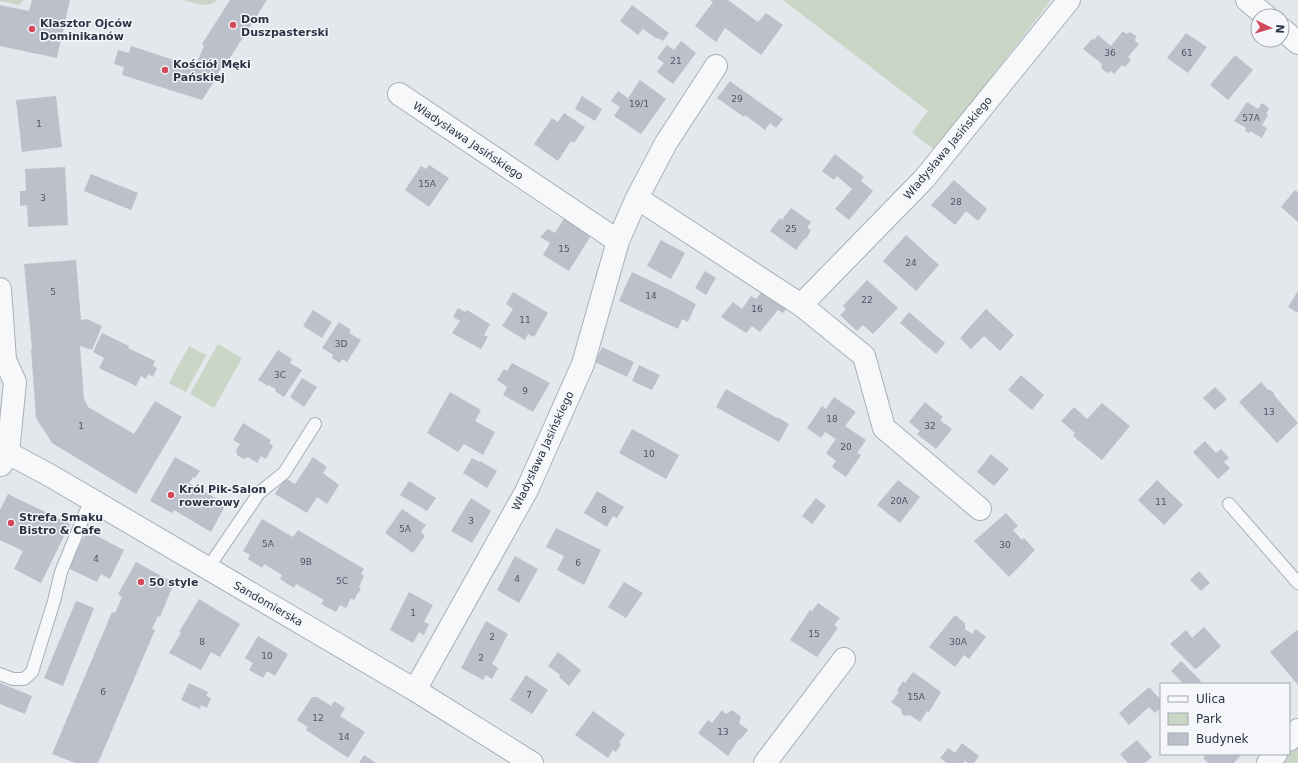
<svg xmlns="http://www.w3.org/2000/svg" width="1298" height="763" viewBox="0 0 1298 763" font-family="'DejaVu Sans',sans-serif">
<rect width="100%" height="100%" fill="#e4e7ec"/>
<path fill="#c9d6c5" d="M0,0H24L19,5L0,1Z
M187,0H217C210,9 196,3 185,1Z
M783,0H1051L935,150L912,133L928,111Z
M218,344L242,358L214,408L190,394Z
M189,346L206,355L186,392L169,383Z
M1298,742V763H1278L1286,754H1289V751Z"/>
<path fill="#bbc0ca" d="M32,0H70L57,58L0,46V5L29,11Z
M230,0H267L228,61L226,60L218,73L219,74L202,100L122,75L124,67L114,64L118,50L129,53L131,46L195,67L204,46L202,44Z
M710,0H728L758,22L766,13L783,25L761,55L725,28L716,42L695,26L713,2Z
M632,5L669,33L663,41L658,38L657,39L643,29L638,35L620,21Z
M1123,31L1126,34L1130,32L1136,36L1135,41L1139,44L1128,57L1131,60L1125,67L1122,65L1114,74L1111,71L1107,73L1101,68L1102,64L1083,49L1092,39L1094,40L1098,35L1111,46Z
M1186,33L1207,47L1188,73L1167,58Z
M681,41L696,53L673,84L657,72L664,63L657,58L667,45L674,50Z
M1235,55L1253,70L1228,100L1210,85Z
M640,80L666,99L641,134L614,116L620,107L611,101L618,91L628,98Z
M730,81L783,119L776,128L770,123L765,130L745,115L744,117L717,98Z
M56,96L62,147L22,152L16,100Z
M582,96L602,109L595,121L575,109Z
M1247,102L1258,109L1262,103L1269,108L1266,114L1268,115L1262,125L1267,128L1262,138L1250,131L1249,133L1245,131L1246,128L1234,121Z
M564,113L585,127L574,143L571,141L558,161L534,144L552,118L558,122Z
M835,154L864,177L861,181L873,191L849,220L835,209L852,189L837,176L834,180L822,171Z
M429,165L449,178L429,207L405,190L421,166L426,169Z
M65,167L68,225L28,227L27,205L20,206V191H26L25,169Z
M91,174L138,193L131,210L84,191Z
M954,180L987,209L978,221L966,211L955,225L931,205Z
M1295,190L1298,192V222L1281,207Z
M791,208L811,222L807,228L811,230L806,239L805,238L796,250L770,231L780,218L782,220Z
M565,217L592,234L569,271L543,255L550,243L540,237L548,229L555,233Z
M906,235L939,265L916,291L883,261Z
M661,240L685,253L671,279L647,266Z
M76,260L81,320L87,319L102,326L92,350L80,346L84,399L88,407L134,434L155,401L182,417L136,494L52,443L36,418L31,349H32L24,264Z
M705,271L716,278L706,295L695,288Z
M632,272L672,291L696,304L688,322L682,319L678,329L619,301Z
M867,280L898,308L873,334L863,325L857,331L840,315L846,309L843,306Z
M768,284L791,303L783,313L778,310L760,332L752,326L746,333L721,317L733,302L742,309L751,296L756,299Z
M1298,291V313L1288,307Z
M513,292L548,313L534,337L528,334L525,340L502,326L513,309L506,304Z
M458,308L465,312L467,310L490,324L484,335L488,337L481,349L452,333L460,321L453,317Z
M986,309L1014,335L1000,351L984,336L971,349L960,338Z
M313,310L332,322L322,338L303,326Z
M909,312L945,343L936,354L900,323Z
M339,322L351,330L349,333L361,340L347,362L342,359L340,363L332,358L333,355L322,348Z
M102,333L129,346L128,348L155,361L153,366L157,368L153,377L148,374L146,379L141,376L136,386L99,368L104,358L93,352Z
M602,347L634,362L627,377L595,362Z
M278,350L292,359L290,363L302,370L284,397L275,391L276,389L268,385V386L258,380Z
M512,363L550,383L533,412L503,395L507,387L497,380L504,369L507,371Z
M639,365L660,375L652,390L632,381Z
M1021,375L1044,395L1032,410L1008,390Z
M302,378L317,387L304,407L290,397Z
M1261,382L1268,390H1270L1274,393V395L1298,423L1277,443L1239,402Z
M1215,387L1227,399L1215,410L1203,398Z
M726,389L777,418V417L789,424L779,442L716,407Z
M450,392L481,410L475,421L495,432L483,455L464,444L458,452L427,433Z
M834,397L856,412L845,426L866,440L857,453L861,455L846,477L832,467L836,461L826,453L836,439L825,432L821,438L807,428L822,406L826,409Z
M925,402L943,417L940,420L952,429L936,449L917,434L920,431L909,422Z
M1102,403L1130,426L1102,460L1073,436L1075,433L1061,421L1074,407L1087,419Z
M243,423L271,440L269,443L273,446L266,459L261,456L257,463L248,457L243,459L237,455L236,450L240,444L233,440Z
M632,429L679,455L666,479L619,453Z
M1205,441L1216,453L1221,449L1229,458L1224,462L1230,468L1218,479L1193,452Z
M991,454L1009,469L994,486L977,472Z
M175,457L200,471L195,478L193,477L189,483L226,504L211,532L174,510L172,513L150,501Z
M313,457L327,467L323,473L339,485L327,504L317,497L307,513L275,494L285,478L295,484Z
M472,458L479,462L480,461L497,471L487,488L463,473Z
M898,480L920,497L900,523L877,505Z
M1157,480L1183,505L1164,525L1138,500Z
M409,481L436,498L427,511L400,495Z
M597,491L624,507L617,518L613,516L607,527L584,513Z
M8,494L70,524L41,583L14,569L23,551L0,540V510Z
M471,498L491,511L472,543L451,531Z
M816,498L826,506L812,524L802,516Z
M402,509L426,525L421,532L425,536L413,553L385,533Z
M1006,513L1018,526L1013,530L1022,540L1024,538L1035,550L1009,577L974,541Z
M262,519L293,537L298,530L364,569L361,574L364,576L359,587L361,588L354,600L351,598L346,608L340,605L336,612L321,604L324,600L296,584L294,588L280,579L282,575L264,564L262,568L248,559L250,555L243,551Z
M556,528L601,550L584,585L557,570L564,556L546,547Z
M87,531L124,550L110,579L101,574L97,582L68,568Z
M515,556L538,569L519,603L497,590Z
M136,562L174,583L160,617L158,616L152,629L155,630L98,763H75L52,754L112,612L115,613L122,597L118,594Z
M1199,571L1210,583L1201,591L1190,580Z
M624,582L643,593L626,618L608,607Z
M409,592L433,605L424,622L429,624L424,635L419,632L413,643L390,630Z
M199,599L240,624L220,657L211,652L201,670L169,653L181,633L179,632Z
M76,601L94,608L63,686L44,678Z
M818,603L840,618L834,625L838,628L817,657L790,640L810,610L812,611Z
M955,615L965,623V629L972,634L976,629L986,637L969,659L964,655L955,667L929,647Z
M486,621L508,634L492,664L498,668L492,679L486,675L483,680L461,668Z
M1204,627L1221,646L1203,663L1196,669L1194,668L1170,644L1186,630L1192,638Z
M1297,630L1298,631V685L1270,652Z
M258,636L288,654L275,676L267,671L263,678L249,670L253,663L245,658Z
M558,652L581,670L569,686L559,677L560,675L548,666Z
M1181,661L1201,681L1198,684H1184L1171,671Z
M913,672L941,692L929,712L927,711L920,722L910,715L905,716L902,714L901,709L891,702L899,692L897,690L903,681L905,683Z
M526,675L548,690L532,714L510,700Z
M0,683L32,696L25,714L0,704Z
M189,683L208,692L206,696L211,698L207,708L201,705L200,709L181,700Z
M1149,687L1161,700V708L1155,713L1149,707L1129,725L1119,713Z
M312,697H317L331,706L334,701L345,708L340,716L365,732L348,758L306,730L308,727L297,720Z
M722,710L726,714L732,710L741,717L739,723L748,730L740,740L739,739L728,756L698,733L708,720L712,723Z
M593,711L625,734L619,742L621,744L616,752L613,750L608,758L575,735Z
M1137,740L1152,757L1145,763H1128L1120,754Z
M962,743L979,756L974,763H968L965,761L963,763H947L940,758L948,748L955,753Z
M1207,754H1242L1234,763H1208L1203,758Z
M364,755L376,763H359Z"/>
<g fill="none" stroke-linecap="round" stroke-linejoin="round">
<defs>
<path id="lane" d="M1229,504L1298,583
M208,568L259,493L284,473L315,424
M0,674L13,679H24L32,672L54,601L61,572L91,499"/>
<path id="street" d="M1247,0L1266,16
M1282,29L1298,43
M399,94L618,241
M637,198L801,305L864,356L884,428L980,509
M0,289L5,360L15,382L8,453L1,465
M801,305L924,179L1069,0
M0,451L8,453L51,476L415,690L532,763
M415,690L527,490L583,364L618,241L637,198L666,143L716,66
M1289,740L1298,730
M765,763L844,659
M1268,763L1276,754"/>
</defs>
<use href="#lane" stroke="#a9aeb7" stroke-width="14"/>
<use href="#street" stroke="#a9aeb7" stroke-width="24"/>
<use href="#lane" stroke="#f7f8fa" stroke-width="12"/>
<use href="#street" stroke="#f7f8fa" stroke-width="22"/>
</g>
<g fill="#d1495b" stroke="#f4f6f9" stroke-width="1.5">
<circle cx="233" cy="25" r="4"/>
<circle cx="32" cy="29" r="4"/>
<circle cx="165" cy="70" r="4"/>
<circle cx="171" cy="495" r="4"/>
<circle cx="11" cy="523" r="4"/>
<circle cx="141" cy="582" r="4"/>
</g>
<g text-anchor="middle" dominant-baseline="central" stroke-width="3" stroke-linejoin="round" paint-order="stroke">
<g font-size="9" fill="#4f5766">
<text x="1110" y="53">36</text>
<text x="1187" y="53">61</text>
<text x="676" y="61">21</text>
<text x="737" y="99">29</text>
<text x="639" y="104">19/1</text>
<text x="1251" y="118">57A</text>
<text x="39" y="124">1</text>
<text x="427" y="184">15A</text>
<text x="43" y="198">3</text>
<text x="956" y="202">28</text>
<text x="791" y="229">25</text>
<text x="564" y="249">15</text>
<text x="911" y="263">24</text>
<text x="53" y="292">5</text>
<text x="651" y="296">14</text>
<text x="867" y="300">22</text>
<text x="757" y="309">16</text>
<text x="525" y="320">11</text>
<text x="341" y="344">3D</text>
<text x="280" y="375">3C</text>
<text x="525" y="391">9</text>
<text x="1269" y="412">13</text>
<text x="832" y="419">18</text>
<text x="81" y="426">1</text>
<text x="930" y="426">32</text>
<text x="846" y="447">20</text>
<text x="649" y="454">10</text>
<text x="899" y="501">20A</text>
<text x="1161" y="502">11</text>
<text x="604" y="510">8</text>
<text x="471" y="521">3</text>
<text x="405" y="529">5A</text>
<text x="268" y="544">5A</text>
<text x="1005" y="545">30</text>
<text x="96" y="559">4</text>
<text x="306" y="562">9B</text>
<text x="578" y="563">6</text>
<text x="517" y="579">4</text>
<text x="342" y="581">5C</text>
<text x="413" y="613">1</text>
<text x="814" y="634">15</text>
<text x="492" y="637">2</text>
<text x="202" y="642">8</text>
<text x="958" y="642">30A</text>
<text x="267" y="656">10</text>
<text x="481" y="658">2</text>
<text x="103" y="692">6</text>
<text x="529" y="695">7</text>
<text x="916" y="697">15A</text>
<text x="318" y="718">12</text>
<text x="723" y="732">13</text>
<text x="344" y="737">14</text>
</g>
<g font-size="11" font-weight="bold" fill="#2b3445" stroke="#f4f6f9" text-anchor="start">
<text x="241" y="19">Dom<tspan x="241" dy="13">Duszpasterski</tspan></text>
<text x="40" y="23">Klasztor Ojców<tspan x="40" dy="13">Dominikanów</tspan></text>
<text x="173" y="64">Kościół Męki<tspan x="173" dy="13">Pańskiej</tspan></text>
<text x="179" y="489">Król Pik-Salon<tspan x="179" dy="13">rowerowy</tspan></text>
<text x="19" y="517">Strefa Smaku<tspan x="19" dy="13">Bistro &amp; Cafe</tspan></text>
<text x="149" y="582">50 style</text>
</g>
<g font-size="11" fill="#2b3445" stroke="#f4f6f9">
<text transform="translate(468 141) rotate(34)">Władysława Jasińskiego</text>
<text transform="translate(948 148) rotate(-50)">Władysława Jasińskiego</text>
<text transform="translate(543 451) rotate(-65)">Władysława Jasińskiego</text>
<text transform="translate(268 604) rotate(30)">Sandomierska</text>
</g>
</g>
<rect x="1160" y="683" width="130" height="72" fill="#f4f6f9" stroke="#a4a8b1"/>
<rect x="1168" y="696" width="20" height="6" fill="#f7f8fa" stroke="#a4a8b1"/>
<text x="1196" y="703" font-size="12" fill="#2b3445">Ulica</text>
<rect x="1168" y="713" width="20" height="12" fill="#c9d6c5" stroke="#a4a8b1"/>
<text x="1196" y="723" font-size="12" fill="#2b3445">Park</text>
<rect x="1168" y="733" width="20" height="12" fill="#bbc0ca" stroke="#a4a8b1"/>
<text x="1196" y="743" font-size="12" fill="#2b3445">Budynek</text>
<g transform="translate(1270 28) rotate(95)"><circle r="19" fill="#f4f6f9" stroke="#a4a8b1"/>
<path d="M0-3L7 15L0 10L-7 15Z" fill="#d1495b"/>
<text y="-6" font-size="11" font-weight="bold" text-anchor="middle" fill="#2b3445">N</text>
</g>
</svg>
